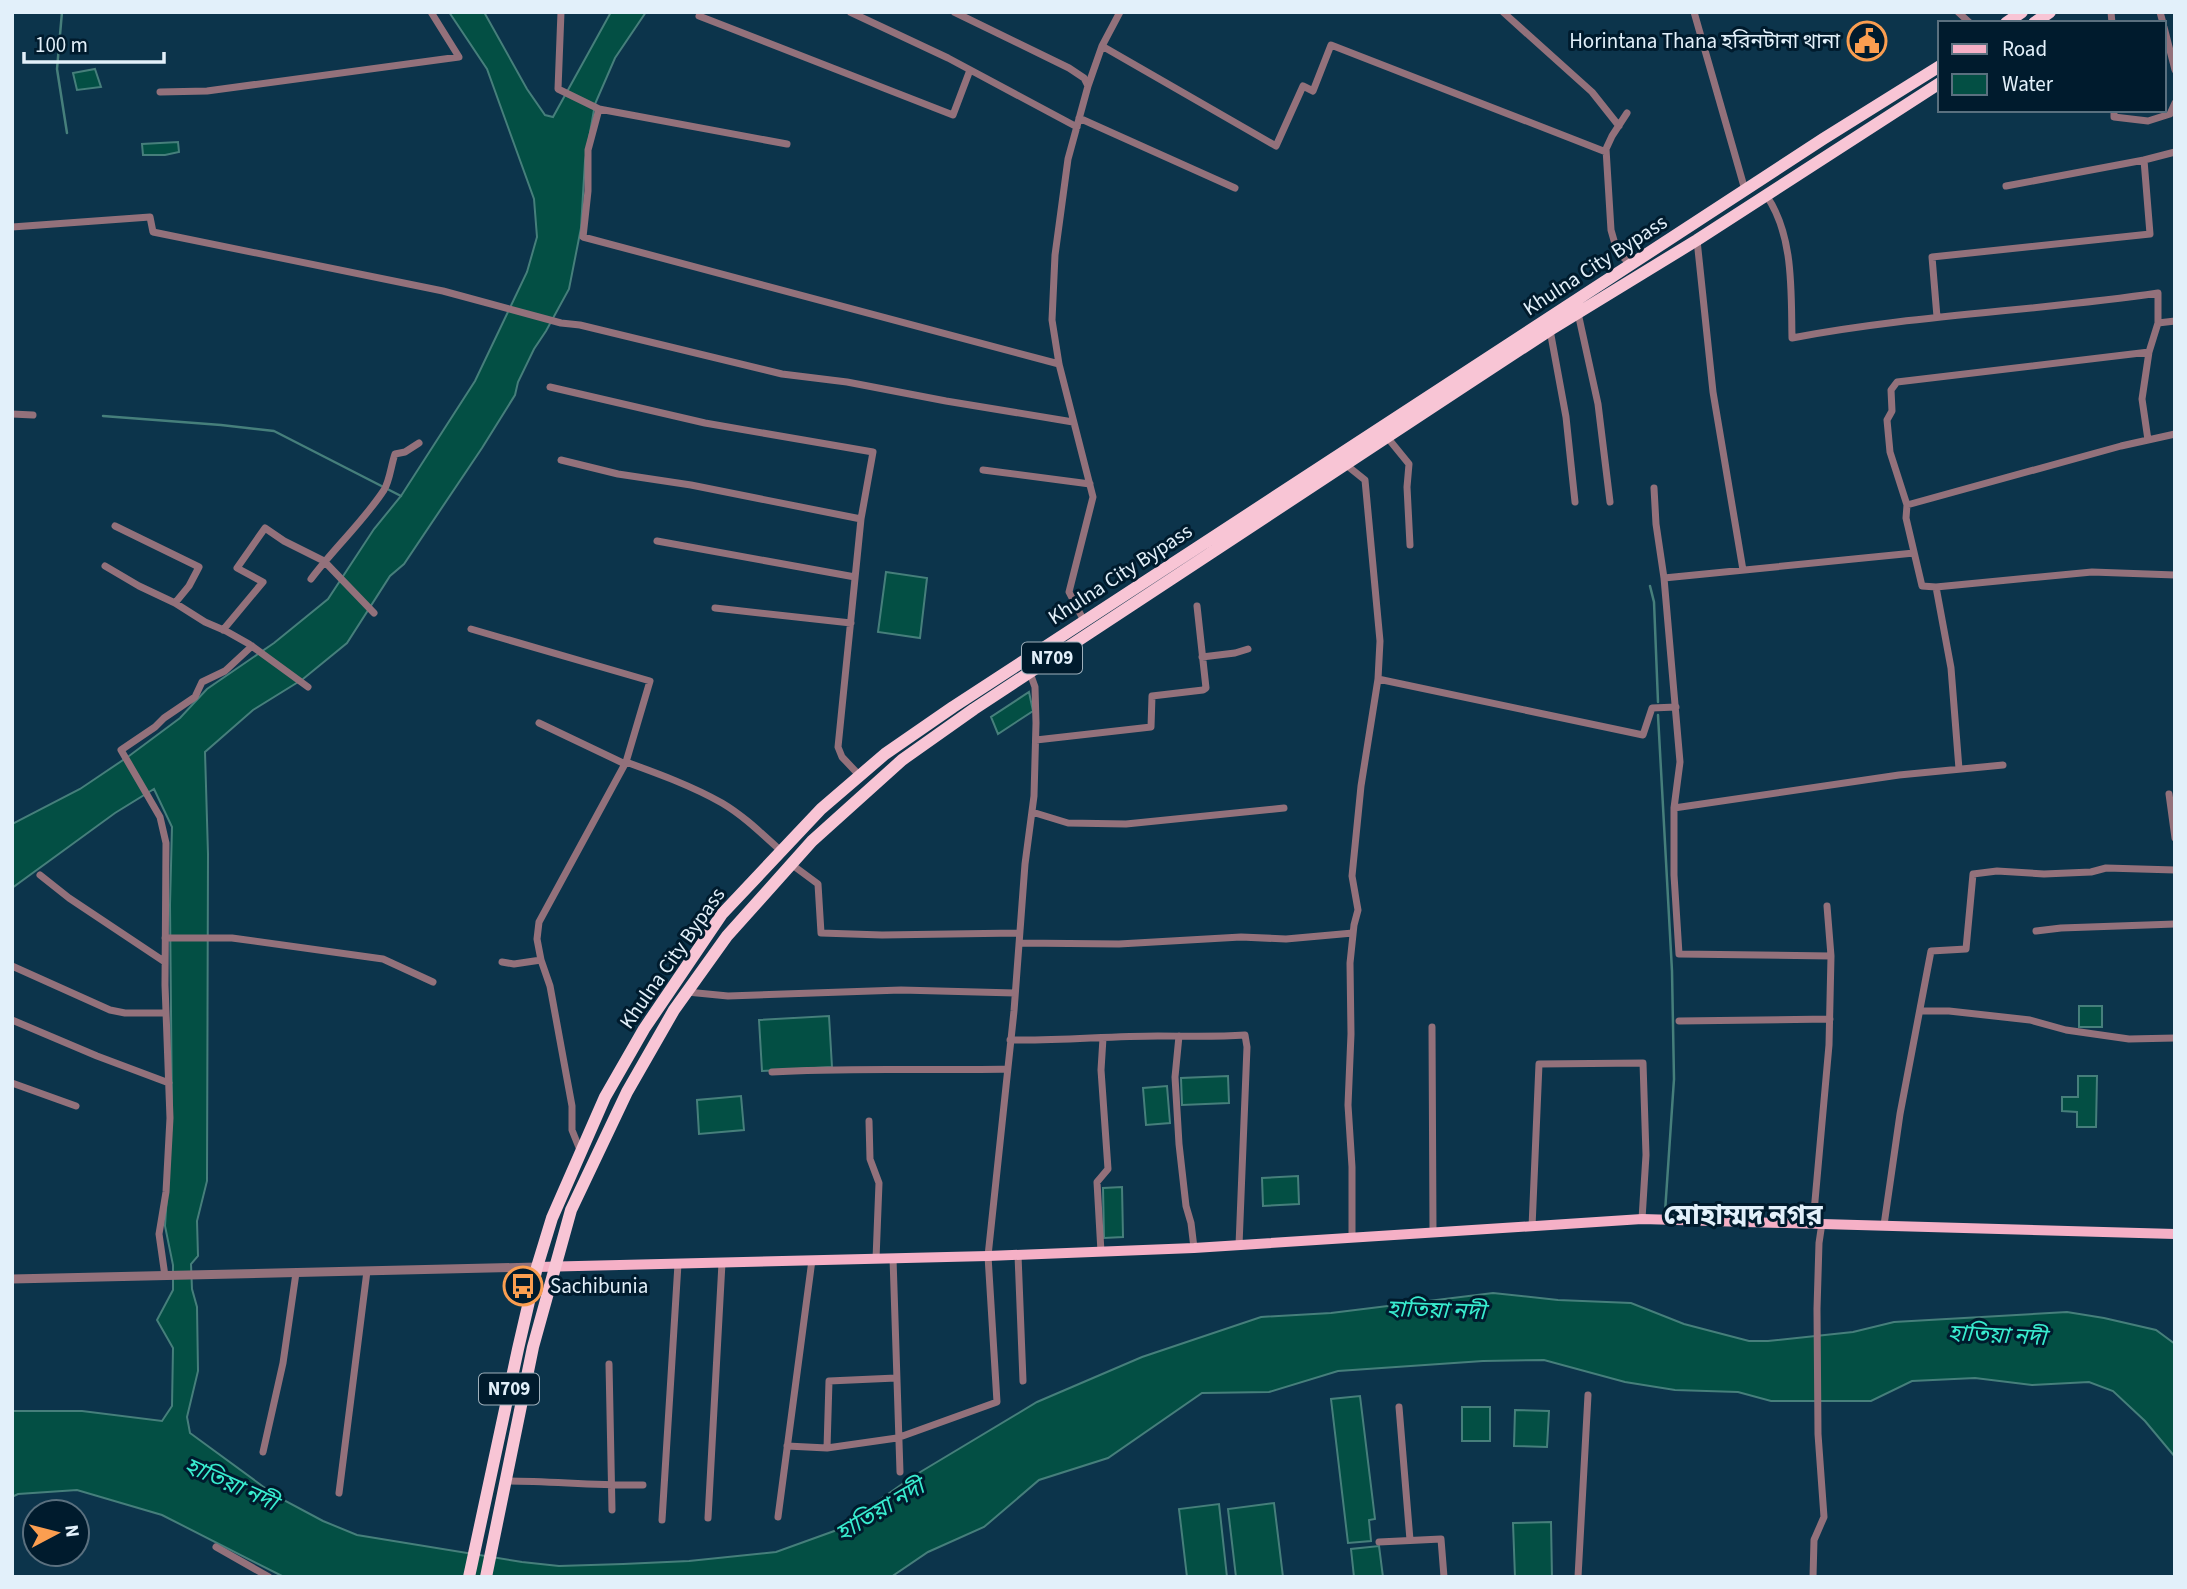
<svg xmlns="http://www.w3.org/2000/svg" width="2187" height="1589" viewBox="0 0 2187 1589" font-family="'Source Sans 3','Noto Sans Bengali',sans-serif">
<rect width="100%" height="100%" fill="#0c344b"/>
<path fill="#034f44" stroke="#467f7b" stroke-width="2" d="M449,12H484L527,89L545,115L553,117L611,12H646L615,58L595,104L585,161L581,228L569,289L546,331L534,349L518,382L515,395L482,448L404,564L390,576L347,643L303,679L253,710L205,752L208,854L207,1181L197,1221L198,1256L191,1264L192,1289L197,1307L198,1371L187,1417L190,1433L276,1496L323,1521L357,1535L522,1562L559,1566L623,1564L689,1561L776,1552L837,1530L912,1477L1037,1402L1142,1357L1261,1317L1331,1313L1493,1293L1558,1300L1631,1303L1684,1324L1749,1341H1768L1853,1332L1894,1322L2067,1312L2104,1318L2156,1330L2175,1344V1457L2145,1421L2113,1391L2089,1382L2032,1385L1975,1378L1912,1381L1871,1401H1771L1738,1392L1675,1390L1625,1382L1544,1360L1483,1361L1338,1371L1269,1392L1202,1393L1108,1458L1039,1480L984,1527L928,1552L891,1577H284L162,1515L77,1490L18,1494L12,1497V1411H82L162,1421L172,1406L173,1348L157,1320L173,1290V1265L165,1226L172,1117L170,905L172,827L154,789L115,813L12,888V824L80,789L129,756L180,718L207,689L274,643L328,599L374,529L401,496L475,381L527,272L537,237L534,199L487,69Z
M95,69L101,87L77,90L73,73Z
M178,142L179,152L165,155H143L142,144Z
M886,572L927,578L920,638L878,632Z
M1029,692L1033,711L998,734L991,717Z
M2079,1006H2102V1027H2079Z
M829,1016L832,1067L762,1071L759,1020Z
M1228,1076L1229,1103L1182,1105L1181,1078Z
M2078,1076H2097L2096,1127H2077V1112L2062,1111V1097H2078Z
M1167,1086L1170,1123L1146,1125L1143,1088Z
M741,1096L744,1130L699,1134L697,1100Z
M1298,1176L1299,1204L1263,1206L1262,1178Z
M1122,1187L1123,1237L1104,1238L1103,1188Z
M1360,1396L1375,1519L1369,1520L1371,1541L1348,1543L1331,1399Z
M1462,1407H1490V1441H1462Z
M1515,1410L1549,1411L1547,1447L1514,1446Z
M1274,1503L1283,1577H1236L1228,1509Z
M1219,1504L1227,1577H1187L1179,1509Z
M1551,1522L1552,1577H1515L1513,1523Z
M1379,1546L1383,1577H1354L1351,1549Z"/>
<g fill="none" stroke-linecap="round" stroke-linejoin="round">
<path stroke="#467f7b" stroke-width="2.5" d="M62,12L57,69L67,133
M103,416L221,425L274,431L401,496
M1650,586L1654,602L1658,702
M1658,715L1672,971L1674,1079L1665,1212"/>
<path stroke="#93717b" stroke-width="7" d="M561,12L558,89L599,109L787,144
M850,12L948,58L1077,127
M954,12L1069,68L1084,78L1088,86L1068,159L1055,255L1052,320L1059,364L1093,497L1069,592L1084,621
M1503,12L1592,92L1619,126
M1694,12L1745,190
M1958,12L1970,23
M2111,12L2112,23
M2160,12L2163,23
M699,16L953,115L970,70
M2164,27L2175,70
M1102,46L1120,12
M1088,86L1102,46L1276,146L1303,86L1313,91L1331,45L1606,152
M160,92L207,91L459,57L431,12
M599,109L588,150V191L583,237L1059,364
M2114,110V117L2148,121L2170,114L2175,103
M1627,113L1612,136L1606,149L1611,230L1617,251L1631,265
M1079,118L1235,188
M2006,186L2144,160
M1766,195C1794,235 1791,291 1792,338C1913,315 2036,311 2158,293V323
M12,227L150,217L153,232L443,291L561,323L580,325L782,374L847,382L946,401L1073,422
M1697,240L1713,392L1743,570
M1578,313L1598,404L1610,502
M1937,317L1932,257L2150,234L2144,160L2175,152
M1550,330L1566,417L1575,502
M550,387L705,423L873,452L861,519
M12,414L33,415
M1387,437L1409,464L1407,487L1410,545
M2148,440L2142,399L2149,352L2158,323L2175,321
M561,460L618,474L691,485L861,519L838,747L842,757L860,776
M1345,464L1365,480L1380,641L1378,679L1643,735L1652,708L1676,707
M983,470L1090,484
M1654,488L1656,524L1664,578L1680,762L1674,808V875L1679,954L1831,956L1827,906
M1907,505L2121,446L2175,434
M115,526L199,567L189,586L175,603
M657,541L855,577
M105,566L139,586L175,603L205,622L226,631L249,644L308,687
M1664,578L1914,553
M311,579C334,548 363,522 384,490C390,480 391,465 395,454L405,452L419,443
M1936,587L2092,572L2175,575
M715,608L851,623
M471,629L650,681L626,762C659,774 692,786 722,803C744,816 762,834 781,851
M223,630L263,582L237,568L265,528L284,541L324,561L374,613
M1202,657L1235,653L1248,649
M539,723L625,764
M1036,740L1151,727L1152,696L1203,690L1206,688L1197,606
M1959,769L1951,668L1936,587L1922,586L1906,518L1907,505L1890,452L1887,420L1892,411L1891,390L1897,382L2149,352
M2169,794L2175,838
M1674,808L1899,775L2003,765
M1032,812L1068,823L1126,824L1284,808
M791,864L818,884L821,933L882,935L1019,933
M40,875L69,898L165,962
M2036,931L2061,928L2175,924
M165,938H232L383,959L433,982
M1019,943L1119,944L1241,937L1286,939L1353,933
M502,962L514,964L541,960
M12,966L110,1010L125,1013H166
M687,992L728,996L901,990L1015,993
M1920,1011H1949L2030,1020L2066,1030L2129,1039L2175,1038
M12,1020L97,1056L169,1083
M1679,1021L1830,1019
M1432,1027L1433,1232
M1179,1036L1175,1077L1179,1144L1186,1206L1191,1223L1194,1248
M1010,1040C1060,1041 1108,1036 1158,1036C1187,1036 1216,1037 1245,1035L1247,1047L1239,1245
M772,1072C850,1067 928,1071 1007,1069
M12,1083L76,1106
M869,1121L870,1159L879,1183L876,1259
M580,1150L572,1130V1106L550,986L541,960L537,939L539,922L626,762
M1813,1223L1829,1045L1831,956
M1884,1225L1900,1114L1931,951L1966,949L1973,874L1997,871L2044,874L2091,872L2106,868L2175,870
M1532,1227L1539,1064L1643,1063L1646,1155L1642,1219
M1352,1236V1167L1348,1105L1351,1034L1350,963L1354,925L1358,910L1352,876L1361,786L1378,679
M1101,1252L1097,1182L1108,1169L1101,1070L1103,1038
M1018,1255L1023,1381
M893,1258L900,1472
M165,1276L159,1234L166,1192L170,1118L165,985L166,843L160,817L121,750L155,727L164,718L195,697L202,682L225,671L252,646
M609,1364L612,1510
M1399,1407L1410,1540
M787,1446L827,1448L897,1438L997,1402L988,1256L1014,1011L1025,864L1034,796L1036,723L1035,687L1030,673
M827,1448L829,1381L896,1378
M263,1452L283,1363L296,1273
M505,1481C551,1481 597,1486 643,1485
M339,1493L367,1271
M778,1517L812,1260
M708,1518L722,1263
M662,1520L678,1264
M1379,1542L1441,1539L1444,1577
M216,1547L269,1577
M1578,1577L1588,1395
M1813,1577L1814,1540L1824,1517L1818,1434L1817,1309L1819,1243L1822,1223"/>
<path stroke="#93717b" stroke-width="9" d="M12,1279L537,1267"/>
<path stroke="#f5b0c6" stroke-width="10" d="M537,1267L988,1256L1194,1248L1642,1219L2175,1234"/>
<path stroke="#f8c5d5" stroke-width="12" d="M2006,23L2022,12
M2034,23L2050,12
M469,1577L518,1349L537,1267L552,1218L605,1097L644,1029L722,914L821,809L885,754L953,707L1823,139L1940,66
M486,1577L533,1347L571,1210L627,1092L674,1010L727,936L812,841L902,760L974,709L1469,383L1550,330L1697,240L1940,83"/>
</g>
<defs>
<symbol id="civic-ring" viewBox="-11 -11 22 22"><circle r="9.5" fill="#001b2d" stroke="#fb9e50" stroke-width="1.5"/><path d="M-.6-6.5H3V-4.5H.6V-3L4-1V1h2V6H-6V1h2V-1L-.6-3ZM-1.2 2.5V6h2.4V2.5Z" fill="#fb9e50"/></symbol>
<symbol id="bus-ring" viewBox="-11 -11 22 22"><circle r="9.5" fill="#001b2d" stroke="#fb9e50" stroke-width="1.5"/><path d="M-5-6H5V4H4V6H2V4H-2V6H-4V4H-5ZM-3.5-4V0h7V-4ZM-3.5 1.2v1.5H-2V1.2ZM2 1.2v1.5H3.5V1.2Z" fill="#fb9e50"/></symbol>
</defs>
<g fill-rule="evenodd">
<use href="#civic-ring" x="1845" y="19" width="44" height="44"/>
<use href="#bus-ring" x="501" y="1264" width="44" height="44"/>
</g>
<g text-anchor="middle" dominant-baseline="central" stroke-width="6" stroke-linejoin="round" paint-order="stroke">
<g fill="#001b2d" stroke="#9eb0bc" stroke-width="2">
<rect x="1022" y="642.5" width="60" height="31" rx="5"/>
<rect x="479" y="1373.5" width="60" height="31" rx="5"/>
</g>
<g font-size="19" font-weight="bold" fill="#e2f0fa">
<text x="1052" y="658">N709</text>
<text x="509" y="1389">N709</text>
</g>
<g font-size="21" fill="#e2f0fa" stroke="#001b2d" text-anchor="end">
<text x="1840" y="41">Horintana Thana হরিনটানা থানা</text>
<text x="550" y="1286" text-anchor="start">Sachibunia</text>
</g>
<g font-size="21" fill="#e2f0fa" stroke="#001b2d">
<text transform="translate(1595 265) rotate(-33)">Khulna City Bypass</text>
<text transform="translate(1120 574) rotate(-33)">Khulna City Bypass</text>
<text transform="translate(672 958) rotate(-55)">Khulna City Bypass</text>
</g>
<g font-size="23" font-style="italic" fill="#38eccf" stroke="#001b2d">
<text transform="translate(1436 1310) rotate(2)">হাতিয়া নদী</text>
<text transform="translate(1997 1335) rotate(3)">হাতিয়া নদী</text>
<text transform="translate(231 1484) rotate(24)">হাতিয়া নদী</text>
<text transform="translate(880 1510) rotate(-31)">হাতিয়া নদী</text>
</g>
<g font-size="28" font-weight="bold" fill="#e2f0fa" stroke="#001b2d">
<text x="1743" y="1215">মোহাম্মদ নগর</text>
</g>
</g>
<rect width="2187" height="1589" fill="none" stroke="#e2f0fa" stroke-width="28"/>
<rect x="1938" y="21" width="228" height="91" fill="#001b2d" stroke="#5a707f" stroke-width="2"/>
<rect x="1952" y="44" width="35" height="10" fill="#f5b0c6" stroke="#5a707f" stroke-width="2"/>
<text x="2002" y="56" font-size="21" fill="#e2f0fa">Road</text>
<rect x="1952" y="74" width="35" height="21" fill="#034f44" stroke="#5a707f" stroke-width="2"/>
<text x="2002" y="91" font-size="21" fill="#e2f0fa">Water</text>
<g transform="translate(56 1533) rotate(83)"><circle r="33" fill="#001b2d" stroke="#5a707f" stroke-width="2"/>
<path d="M0-5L12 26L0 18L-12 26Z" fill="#fb9e50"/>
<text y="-10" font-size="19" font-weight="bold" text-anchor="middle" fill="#e2f0fa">N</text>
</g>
<path d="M24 52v10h140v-10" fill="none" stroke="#e2f0fa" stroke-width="3.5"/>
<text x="35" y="52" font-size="21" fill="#e2f0fa" stroke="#001b2d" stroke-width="5" paint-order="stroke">100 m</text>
</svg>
